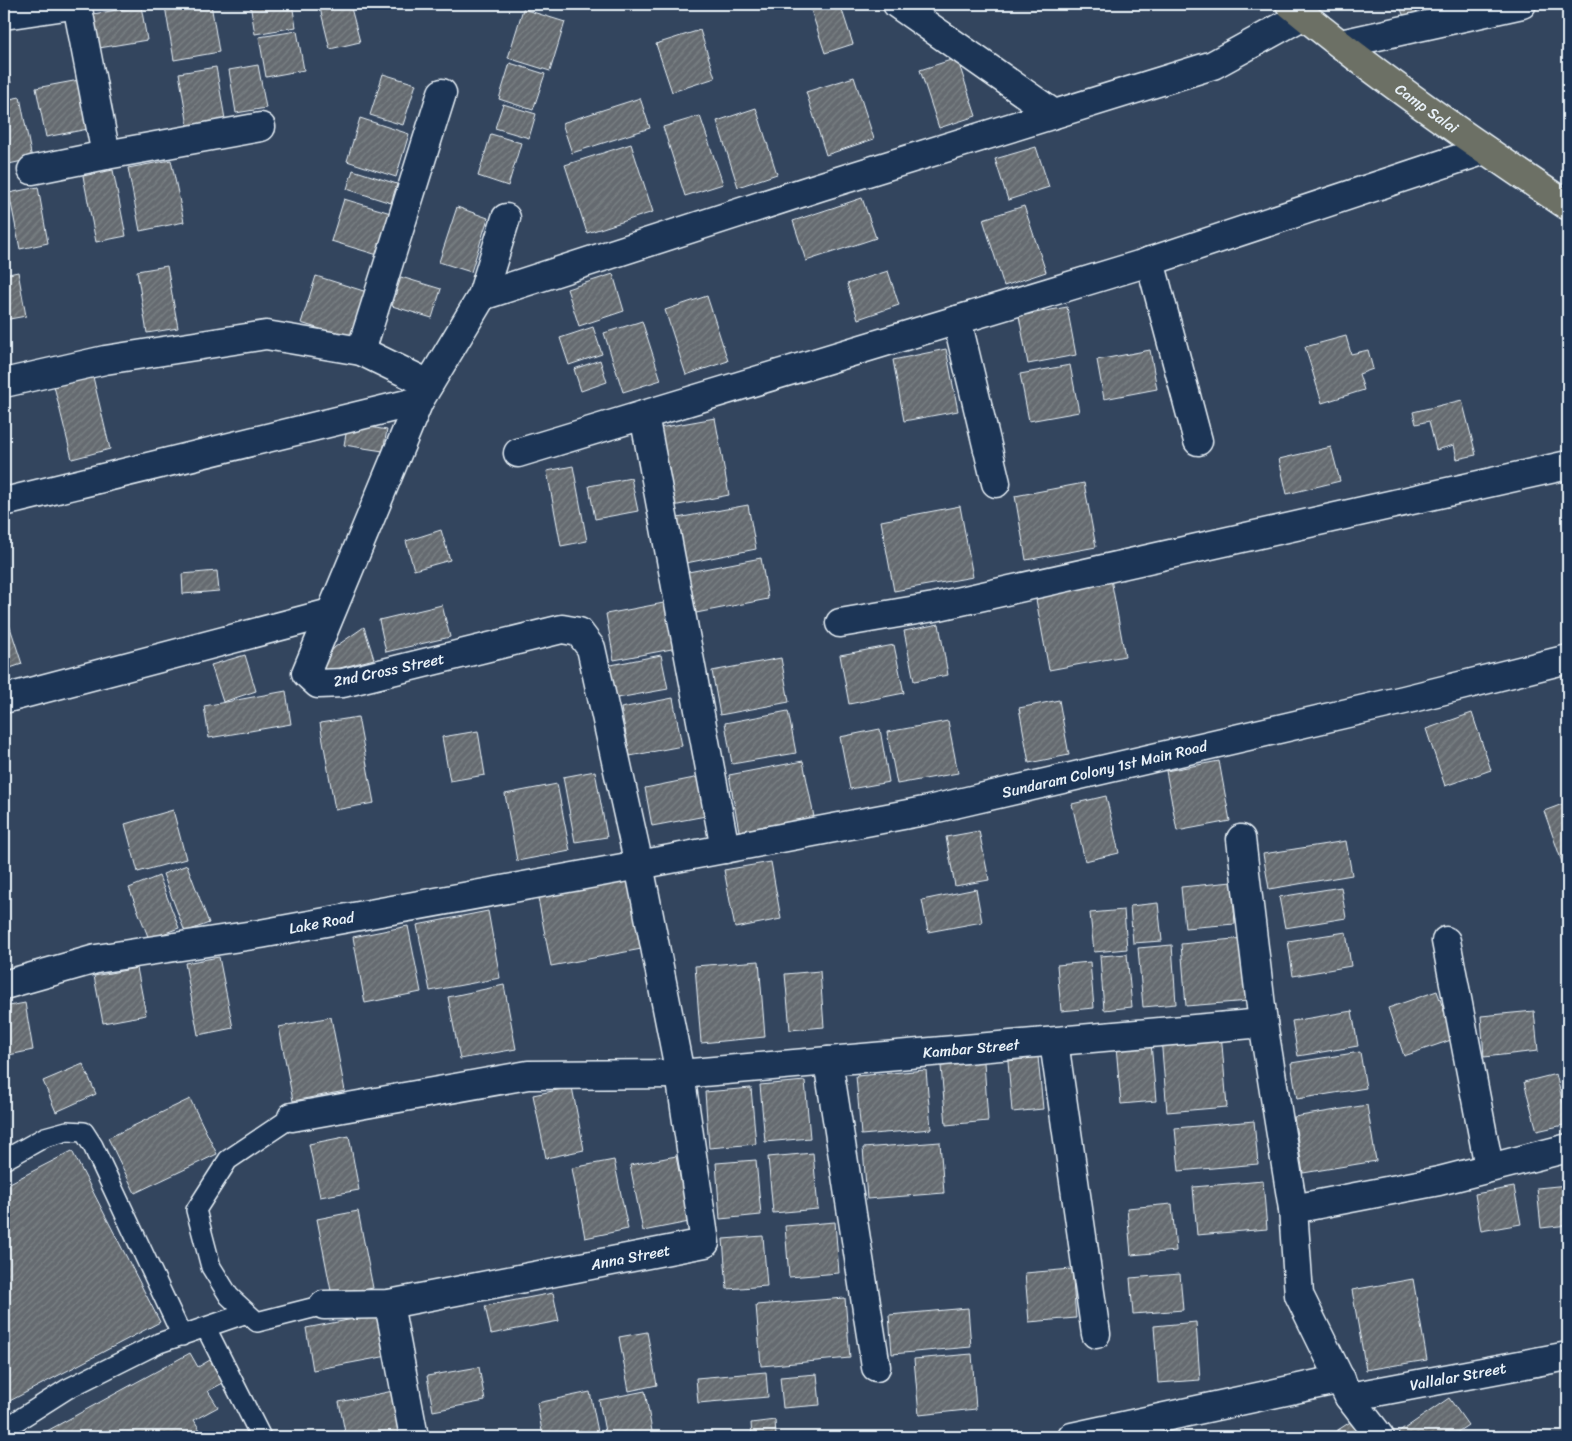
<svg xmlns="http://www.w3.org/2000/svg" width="1572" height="1441" viewBox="0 0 1572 1441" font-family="Sriracha,sans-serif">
<defs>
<pattern id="building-hatch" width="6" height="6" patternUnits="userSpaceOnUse" patternTransform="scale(1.25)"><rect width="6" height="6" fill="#656b70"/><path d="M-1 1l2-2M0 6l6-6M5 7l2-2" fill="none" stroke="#7b8185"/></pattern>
</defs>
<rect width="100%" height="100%" fill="#33455e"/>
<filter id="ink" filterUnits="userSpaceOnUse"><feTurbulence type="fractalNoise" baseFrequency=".02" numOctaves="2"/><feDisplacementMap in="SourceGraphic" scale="10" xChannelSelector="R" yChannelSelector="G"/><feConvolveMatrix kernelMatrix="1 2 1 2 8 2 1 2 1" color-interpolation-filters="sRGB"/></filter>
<g filter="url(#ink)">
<path fill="url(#building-hatch)" stroke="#e8f1f8" d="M179,4H211L219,52L174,60L165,6Z
M250,4H292L296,27L255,34Z
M319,4H350L360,42L330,49Z
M809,4H840L853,44L825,53Z
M1399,4H1437L1404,17Z
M141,6L147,40L99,48L93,14Z
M523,9L565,22L550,71L508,58Z
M700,30L715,78L672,92L656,44Z
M297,31L304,70L266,77L259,37Z
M4,46L11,83L4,85Z
M957,58L976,116L939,128L920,70Z
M510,63L545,74L533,110L499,99Z
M258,65L266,108L236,113L229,70Z
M216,67L225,119L188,126L179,73Z
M383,74L416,84L403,125L370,115Z
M854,77L874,139L826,155L806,92Z
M79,80L88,129L46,137L36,88Z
M20,97L32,159L4,165V100Z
M640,98L650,128L572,153L562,123Z
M503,104L536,114L529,138L495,128Z
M756,108L777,174L738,187L717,121Z
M700,116L723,184L685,196L663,127Z
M360,118L409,134L396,177L347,161Z
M491,134L521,143L508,186L478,176Z
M631,144L653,212L587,233L565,165Z
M1036,147L1049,187L1008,200L995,159Z
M171,160L184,222L140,231L128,168Z
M113,170L126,236L96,242L83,176Z
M353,170L397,184L391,203L347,189Z
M38,187L48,243L20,249L9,193Z
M862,198L876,238L806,261L793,221Z
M344,199L394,214L381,256L331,241Z
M1024,206L1046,272L1004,286L983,219Z
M457,207L488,218L471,272L439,262Z
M167,266L178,328L147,333L137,271Z
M888,271L899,305L858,319L847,284Z
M18,272L26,316L4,320V275Z
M613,274L624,311L579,326L567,289Z
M316,276L370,293L355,340L301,323Z
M401,277L441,289L432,318L392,306Z
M707,296L728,361L686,375L665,310Z
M1067,307L1076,355L1028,364L1019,316Z
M642,321L661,380L623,392L604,333Z
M593,327L602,354L569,365L560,338Z
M1346,336L1351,354L1368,350L1373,369L1359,374L1364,390L1322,403L1305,347Z
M946,349L958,411L904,421L893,360Z
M1150,350L1157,389L1104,399L1097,360Z
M600,360L607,382L581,391L574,369Z
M1070,365L1079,412L1029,421L1020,374Z
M93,377L110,449L72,459L54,386Z
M1462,400L1476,455L1457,459L1454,445L1436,450L1429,421L1416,424L1413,412Z
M715,418L729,495L673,506L659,428Z
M348,423L387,430L383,451L344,445Z
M1331,447L1340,481L1287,494L1279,459Z
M573,466L587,541L561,546L547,471Z
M631,478L638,511L595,519L589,486Z
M1084,483L1096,547L1026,560L1015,496Z
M748,505L756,549L681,564L672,519Z
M960,506L973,577L894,591L881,521Z
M441,530L450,560L414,570L406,541Z
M761,558L768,599L691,614L683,573Z
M217,571L219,591L183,594L182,574Z
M1111,579L1125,656L1049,670L1035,594Z
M669,602L677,648L614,660L606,614Z
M442,605L450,637L386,652L379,620Z
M6,615L22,664L4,670V616Z
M939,624L948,675L914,681L904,631Z
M364,627L374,659L325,672L321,663L335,647Z
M894,645L904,693L849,704L840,655Z
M245,655L256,691L223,702L211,665Z
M661,655L668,689L612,699L606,666Z
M781,658L789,702L720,715L712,671Z
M286,691L291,724L209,738L204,706Z
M673,698L682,746L630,756L621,708Z
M1059,700L1069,755L1029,763L1019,708Z
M788,711L796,753L732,764L725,723Z
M1472,713L1491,770L1445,786L1426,729Z
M358,717L374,803L335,810L320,723Z
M948,721L958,773L897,784L887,732Z
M880,729L889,782L850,789L840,737Z
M478,731L485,775L450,781L442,737Z
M803,761L814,817L739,831L729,775Z
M1219,761L1230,821L1177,831L1166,771Z
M595,771L607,837L575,842L563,777Z
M704,776L711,815L652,826L645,788Z
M557,784L570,851L517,861L505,794Z
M1106,796L1119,853L1085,861L1072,804Z
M1568,802V863L1563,865L1544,811Z
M173,810L186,859L138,872L125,824Z
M979,831L989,880L955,886L946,837Z
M1346,841L1352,875L1269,889L1263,854Z
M771,862L781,919L735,928L724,870Z
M187,865L209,923L185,932L163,874Z
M159,876L179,928L149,939L129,888Z
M639,879L652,947L551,966L538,898Z
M1232,882L1235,924L1185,928L1181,887Z
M1341,887L1346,918L1285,928L1279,897Z
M976,889L982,922L928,932L922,900Z
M1158,903L1162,941L1133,943L1130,906Z
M1124,910L1127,949L1094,952L1090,913Z
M488,911L500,978L430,991L417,925Z
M408,926L421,992L365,1003L353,937Z
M1346,932L1351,966L1293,976L1288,941Z
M1244,938L1249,1001L1186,1006L1181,944Z
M1172,945L1176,1004L1143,1007L1138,948Z
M1127,954L1132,1007L1104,1010L1100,956Z
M219,957L233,1028L198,1035L185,963Z
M759,961L765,1037L701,1043L695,966Z
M1090,962L1094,1008L1061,1011L1057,965Z
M137,968L146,1015L103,1023L94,976Z
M820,971L824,1027L790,1030L785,974Z
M504,985L516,1049L460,1059L448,997Z
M1437,991L1454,1039L1404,1056L1388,1008Z
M25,1003L33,1050L4,1056V1007Z
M1352,1011L1358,1046L1298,1056L1292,1021Z
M1534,1011L1538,1051L1484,1057L1481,1016Z
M331,1017L345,1091L293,1101L279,1027Z
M1221,1032L1227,1107L1167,1112L1161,1037Z
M1151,1043L1156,1101L1121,1104L1116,1046Z
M1360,1052L1366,1088L1297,1099L1291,1063Z
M1038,1057L1043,1109L1012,1112L1008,1061Z
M984,1062L988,1121L946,1125L941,1066Z
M83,1064L96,1094L56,1112L43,1081Z
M926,1070L931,1129L861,1135L856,1076Z
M1556,1074L1568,1124L1537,1131L1524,1082Z
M805,1081L810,1138L765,1142L760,1085Z
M572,1087L584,1150L546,1158L533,1095Z
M751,1088L756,1144L709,1148L705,1092Z
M190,1099L217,1154L135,1193L108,1138Z
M1367,1105L1376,1161L1303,1173L1294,1117Z
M1254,1121L1258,1164L1179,1171L1175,1128Z
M349,1136L359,1190L320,1197L309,1144Z
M940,1142L944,1193L867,1199L863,1148Z
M72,1151L160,1322L4,1404V1186Z
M813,1153L818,1209L773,1213L768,1157Z
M676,1156L689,1222L643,1231L630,1165Z
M614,1160L628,1229L585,1238L572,1168Z
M756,1160L761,1215L720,1219L716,1163Z
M1263,1181L1267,1229L1197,1235L1193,1187Z
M1568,1185V1225L1541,1228L1537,1188Z
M1514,1187L1521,1224L1481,1231L1475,1194Z
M1172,1204L1176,1251L1131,1255L1127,1208Z
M358,1211L373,1288L332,1296L317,1219Z
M835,1222L839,1273L789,1277L785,1226Z
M763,1236L767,1286L727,1289L723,1239Z
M1072,1269L1076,1318L1029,1322L1025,1273Z
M1180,1274L1183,1310L1133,1314L1130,1278Z
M1413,1279L1427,1360L1366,1370L1352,1290Z
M553,1293L559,1321L491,1334L485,1306Z
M845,1298L850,1358L761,1366L756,1305Z
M968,1308L971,1347L892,1354L889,1315Z
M385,1313L393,1355L313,1370L306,1328Z
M1196,1322L1200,1380L1158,1383L1154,1326Z
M647,1332L657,1385L629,1391L619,1337Z
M190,1353L198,1367L210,1360L223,1383L208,1391L218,1407L194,1420L204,1437H36Z
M972,1354L976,1409L919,1415L914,1359Z
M479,1367L485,1401L433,1411L427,1376Z
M766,1372L768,1397L698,1403L696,1378Z
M817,1374L820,1405L783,1408L780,1377Z
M393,1391L401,1437H346L339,1402Z
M645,1391L653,1437H606L599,1400Z
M590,1392L599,1437H543L537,1403Z
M1449,1398L1468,1425L1450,1437H1402L1398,1433Z
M1355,1419L1368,1437H1327Z
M775,1420L776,1437H752L751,1423Z"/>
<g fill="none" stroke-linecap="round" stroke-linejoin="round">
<defs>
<path id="lane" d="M292,1117L228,1160L196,1210L211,1267L229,1296L257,1322L324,1305
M4,1160L45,1137L67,1131L84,1132L93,1146L182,1336
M206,1328L261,1437
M4,1429L67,1389L159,1343L247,1313"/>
<g id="street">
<path d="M77,4L106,155"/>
<path d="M897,4L1054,114"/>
<path d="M4,15L79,4"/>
<path d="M1341,44L1522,4"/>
<path d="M32,170L106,155L261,127"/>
<path d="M1150,261L1198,441"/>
<path d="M482,296L822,186L1213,65L1304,15"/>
<path d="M957,320L996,483"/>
<path d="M361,351L442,93"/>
<path d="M4,383L105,360L266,335L361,351L429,384"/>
<path d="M644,415L725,849"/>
<path d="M518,453L1139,265L1485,150"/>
<path d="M4,502L419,401"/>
<path d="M840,623L934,607L1568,465"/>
<path d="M4,699L330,613"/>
<path d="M1241,839L1263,1023L1293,1209L1299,1295L1349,1397L1380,1437"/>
<path d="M1446,941L1489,1167"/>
<path id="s1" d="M4,985L96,959L260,934L639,865L924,811L1404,700L1568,659"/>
<path d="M1054,1042L1096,1334"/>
<path d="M828,1061L876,1367"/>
<path id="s2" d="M292,1117L528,1075L680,1074L1263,1023"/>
<path d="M1293,1209L1439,1181L1568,1148"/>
<path d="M389,1304L414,1437"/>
<path id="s3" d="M324,1305L389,1304L705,1243L680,1074L639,865L591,648L579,632L562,629L343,683L318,684L306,673L419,401L482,296L506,218"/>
<path id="s4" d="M1349,1397L1568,1356"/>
<path d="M1072,1437L1341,1379"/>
</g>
<g id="primary">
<path id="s5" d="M1290,4C1378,77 1473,142 1568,206"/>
</g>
</defs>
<use href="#lane" stroke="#e8f1f8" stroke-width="22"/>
<use href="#street" stroke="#e8f1f8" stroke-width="31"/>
<use href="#primary" stroke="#e8f1f8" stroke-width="31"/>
<use href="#lane" stroke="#1d3557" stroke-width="19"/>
<use href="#street" stroke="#1d3557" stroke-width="28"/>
<use href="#primary" stroke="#6c7065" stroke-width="28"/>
</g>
</g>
<g text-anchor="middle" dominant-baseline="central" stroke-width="4.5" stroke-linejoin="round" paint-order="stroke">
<g font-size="15" fill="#e8f1f8" stroke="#1d3557">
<text stroke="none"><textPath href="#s5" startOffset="172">Camp Salai</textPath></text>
<text transform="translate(389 670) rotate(-12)">2nd Cross Street</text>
<text stroke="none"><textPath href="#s1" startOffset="1122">Sundaram Colony 1st Main Road</textPath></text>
<text stroke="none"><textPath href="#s1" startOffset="324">Lake Road</textPath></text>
<text stroke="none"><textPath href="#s2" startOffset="684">Kambar Street</textPath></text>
<text stroke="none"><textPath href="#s3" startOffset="311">Anna Street</textPath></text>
<text stroke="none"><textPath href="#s4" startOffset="111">Vallalar Street</textPath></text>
</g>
</g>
<rect width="1572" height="1441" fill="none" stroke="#1d3557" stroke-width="20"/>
<rect x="10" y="10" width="1552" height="1421" fill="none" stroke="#e8f1f8" stroke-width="2" filter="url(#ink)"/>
</svg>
